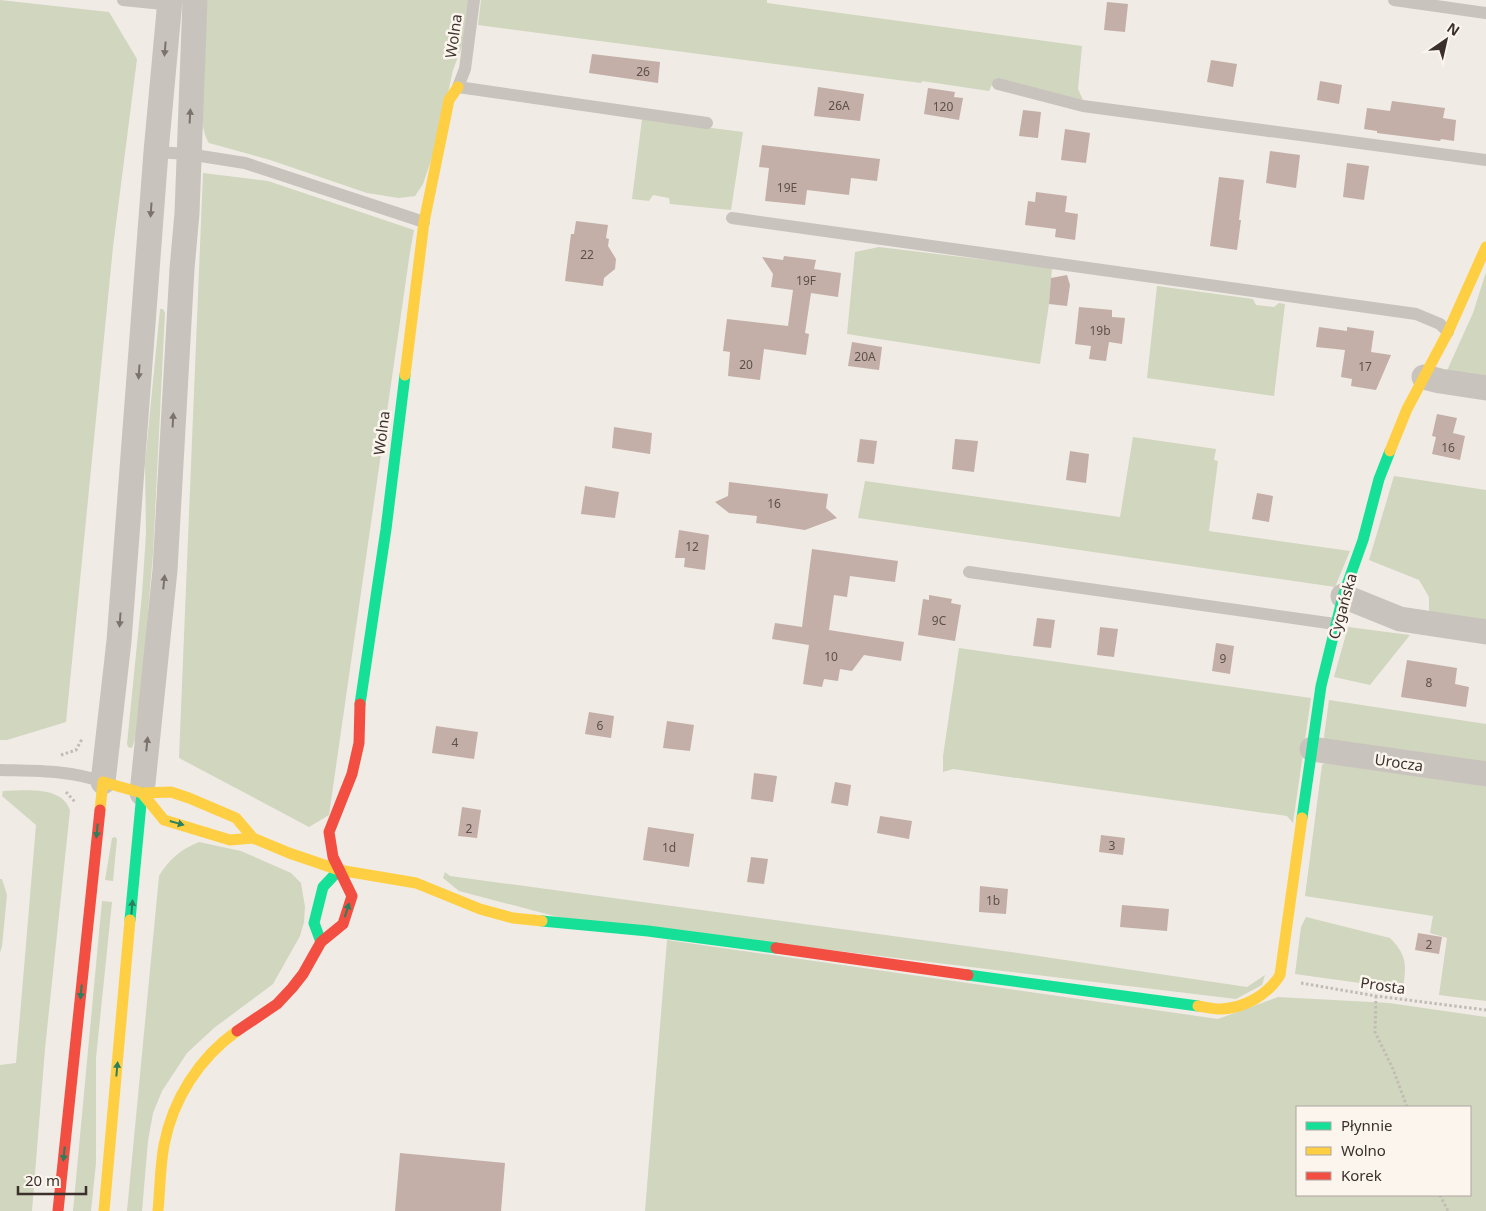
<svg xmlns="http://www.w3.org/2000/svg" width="1486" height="1211" viewBox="0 0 1486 1211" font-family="'Noto Sans',sans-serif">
<rect width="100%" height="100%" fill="#f0ebe5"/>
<path fill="#d1d6bf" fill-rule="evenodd" d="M0,0L109,12L137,59L113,247L66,722L7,740H0Z
M205,0H468L466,36L453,70L437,143L423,184L415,196L399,198L367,193L270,160L209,143C193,119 203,32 205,0Z
M481,0H767V3L1082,46L1078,89L1083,100L995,78L989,91L922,81L921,83L478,25Z
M642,119L743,132L731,210L670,204L669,198L653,195L649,201L632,199Z
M203,173L268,181L414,230L410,252L329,815L309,827L179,758Z
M879,247L1052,268L1049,304L1040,364L847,334L855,252Z
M1486,272V381L1445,375L1473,313Z
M1157,286L1253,299L1256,305L1274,307L1279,303L1285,304L1274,396L1147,378Z
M160,309H163L165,313L153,554L138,730L132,748L128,747L127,744L142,594L146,534L145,463Z
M1133,437L1216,449L1214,460L1218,461L1209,531L1350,551L1335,587L858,518L865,481L1120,517Z
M1394,476L1486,490V626L1429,613V597L1419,580L1369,560Z
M1348,627L1410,635L1370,685L1334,677Z
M959,648L1311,698L1293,823L1287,816L953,769L943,772V756Z
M1329,700L1486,724V768L1323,744Z
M1329,760L1486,780V1001L1439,995L1447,938L1430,933L1433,916L1305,896L1322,765Z
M3,791C24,791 61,785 70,810L45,1049L32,1211H0V1065L16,1063L36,825L2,796Z
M115,837L117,839L113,881L105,880L112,838Z
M199,842L241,851L291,873L301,883L305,907L304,922L300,936L273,984L214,1028L187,1053L162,1091L153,1113L148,1141L142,1211H127L159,876C169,859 180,850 199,842Z
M445,872L450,876L1018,953L1247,987L1265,975L1262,985L1236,999L558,917L459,891L443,878Z
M0,879H2L7,895L2,946L0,953Z
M102,901L112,902L96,1058V1163L91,1211H73Z
M1306,917L1390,938C1408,956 1406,966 1403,989L1295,974L1301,927Z
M667,940L1218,1019L1278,997L1389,1003L1486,1017V1211H645ZM1297,1107H1470V1195H1297Z"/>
<path fill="#c3afa7" d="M1107,2L1128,4L1125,32L1104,30Z
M592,54L660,62L658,83L589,73Z
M1211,60L1237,64L1233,87L1207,82Z
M1320,81L1342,85L1339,104L1317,100Z
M818,87L864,94L860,121L814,116Z
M928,88L955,92L954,97L963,98L959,120L924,114Z
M1392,101L1445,108L1443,118L1456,120L1454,141L1441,139L1440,141L1377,133V131L1364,129L1367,108L1390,111Z
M1023,110L1041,112L1038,138L1019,136Z
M1065,129L1090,133L1086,163L1061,160Z
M762,145L880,159L877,181L851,178L849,195L807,190L805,205L765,201L769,168L759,167Z
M1270,151L1300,155L1296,188L1266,183Z
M1347,163L1369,166L1364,200L1343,197Z
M1219,177L1244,180L1239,220H1241L1237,250L1210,246Z
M1036,192L1067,196L1065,212L1078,214L1075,240L1055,237L1056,229L1025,225L1028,201L1035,202Z
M576,221L608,225L606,238L609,239L608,246L616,259L615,269L604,278L603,286L565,281L571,234H574Z
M784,256L816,260L814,269L841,273L838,297L811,293L805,333L809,334L806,355L764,349L760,380L728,376L730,352L723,351L727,319L788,326L793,290L771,287L773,274L762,257L783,260Z
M1067,275L1070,285L1067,306L1049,304L1051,278Z
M1079,307L1112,310V317L1125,318L1122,344L1109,342L1106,361L1089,359L1091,346L1075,344Z
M1319,327L1347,331V327L1374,331L1371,352L1391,355L1376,390L1351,386L1352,379L1341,377L1345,350L1316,347Z
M852,342L882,347L879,370L848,366Z
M1437,414L1457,418L1453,433L1465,436L1460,460L1432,454L1436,437L1432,436Z
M614,427L652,433L650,454L612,448Z
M860,439L877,441L874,464L857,462Z
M955,439L978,441L974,472L952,469Z
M1070,451L1089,454L1086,483L1066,480Z
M729,482L828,494L826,508L837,518L805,530L756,523L757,516L729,513L715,502L728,496Z
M585,486L619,492L615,518L581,514Z
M1257,493L1273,496L1269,522L1252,519Z
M679,530L709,535L705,570L684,567L685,558H675Z
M812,549L898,561L895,582L850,576L847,597L834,595L829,630L904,642L901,661L864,655L852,671L840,669L838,681L824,679L822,687L803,684L809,645L772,639L775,623L802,627Z
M929,595L952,599L951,603L961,605L955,641L918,635L923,599L929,600Z
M1037,618L1055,620L1051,648L1033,646Z
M1100,627L1118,629L1114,657L1097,655Z
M1216,643L1234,646L1230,674L1212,671Z
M1407,660L1457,668L1455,684L1469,687L1466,707L1401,697Z
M589,712L614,716L611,738L585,734Z
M667,721L694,725L690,751L663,748Z
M436,726L478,732L474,759L432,753Z
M754,773L777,776L773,802L751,799Z
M835,782L851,785L848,806L831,803Z
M462,807L481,810L477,838L458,836Z
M880,816L912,821L909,839L877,833Z
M648,827L694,834L689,867L643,860Z
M1101,835L1125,838L1123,855L1099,852Z
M751,857L768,859L764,884L747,882Z
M980,886L1008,889L1006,914L979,912Z
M1122,905L1169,909L1167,931L1120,927Z
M1418,933L1442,937L1439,954L1415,950Z
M400,1153L505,1163L501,1211H395Z"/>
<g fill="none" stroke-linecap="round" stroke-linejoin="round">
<path stroke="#c2bbb6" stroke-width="3" stroke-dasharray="2.5 2.5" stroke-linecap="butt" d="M61,755L76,750L82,739
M66,792L75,802
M1301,983L1376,996L1486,1010
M1376,996L1375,1032L1393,1069L1407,1107
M1440,1195L1448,1211"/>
<path stroke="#c9c3be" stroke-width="12" d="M123,0L173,5
M474,0L465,69L458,87L707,123
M1394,0L1486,13
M998,84L1083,106L1486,160
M156,152L188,154L245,163L424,222
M732,218L1416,314L1440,324L1448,332
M969,572L1335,624
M0,770C35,771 70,770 103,782"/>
<path stroke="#c9c3be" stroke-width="25" d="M1424,377L1440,381L1486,388
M1343,596L1400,619L1486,632
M1312,749L1486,774
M103,782L119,641L156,152L170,0
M142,793L165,570L182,269L187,213L195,0"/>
<path stroke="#16e098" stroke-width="11" d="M360,704L386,529L405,375
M1302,818L1321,686L1343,596L1363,540L1379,479L1390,451
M130,920L142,793
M542,921L648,931L776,948
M321,942L314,923L323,887L339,870
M968,975L1198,1006"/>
<path stroke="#ffcf43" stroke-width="11" d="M405,375L424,222L449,100L458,87
M1390,451L1407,409L1448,332L1486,247
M142,793L164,820L230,840L253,838L289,853L339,870L416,883L480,909L513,918L542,921
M100,810L103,782L142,793L171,792L189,798L236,818L253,838
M1198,1006C1205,1007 1213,1009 1221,1009C1244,1008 1268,995 1280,975L1302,818
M104,1211L130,920
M158,1211C160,1189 160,1167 164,1145C173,1099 199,1058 237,1031"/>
<path stroke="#f24e42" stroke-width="11" d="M776,948L968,975
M237,1031L277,1004L292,988L303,974L321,942L343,924L352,896L333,857L329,832L352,774L359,743L360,704
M58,1211L100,810"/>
</g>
<defs><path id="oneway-solid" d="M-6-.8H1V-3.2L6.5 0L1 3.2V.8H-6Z" transform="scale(1.25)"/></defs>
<g fill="#7b726d">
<use href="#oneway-solid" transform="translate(165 49) rotate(95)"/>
<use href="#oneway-solid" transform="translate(190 116) rotate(-87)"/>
<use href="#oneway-solid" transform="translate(151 210) rotate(94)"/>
<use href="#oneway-solid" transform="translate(139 372) rotate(94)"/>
<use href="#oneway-solid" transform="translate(173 420) rotate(-87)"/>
<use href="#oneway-solid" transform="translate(164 582) rotate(-84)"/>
<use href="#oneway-solid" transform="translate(120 620) rotate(94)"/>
<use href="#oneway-solid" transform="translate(147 744) rotate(-84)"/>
</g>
<g fill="#2a7f5c">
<use href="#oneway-solid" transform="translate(177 823) rotate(16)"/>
<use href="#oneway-solid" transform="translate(97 831) rotate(96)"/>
<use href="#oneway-solid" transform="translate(132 907) rotate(-85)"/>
<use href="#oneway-solid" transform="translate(347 910) rotate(-72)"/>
<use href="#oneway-solid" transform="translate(81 992) rotate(96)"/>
<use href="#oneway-solid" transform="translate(117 1069) rotate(-85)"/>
<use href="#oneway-solid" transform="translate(64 1154) rotate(96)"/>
</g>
<g text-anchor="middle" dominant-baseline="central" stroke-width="5" stroke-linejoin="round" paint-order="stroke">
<g font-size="12" fill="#5d504a">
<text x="643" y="71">26</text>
<text x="839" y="105">26A</text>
<text x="943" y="106">120</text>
<text x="787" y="187">19E</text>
<text x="587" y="254">22</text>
<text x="806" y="280">19F</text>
<text x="1100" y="330">19b</text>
<text x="865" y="356">20A</text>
<text x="746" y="364">20</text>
<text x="1365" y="366">17</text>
<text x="1448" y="447">16</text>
<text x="774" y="503">16</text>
<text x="692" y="546">12</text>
<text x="939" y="620">9C</text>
<text x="831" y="656">10</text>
<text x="1223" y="658">9</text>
<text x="1429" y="682">8</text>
<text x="600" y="725">6</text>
<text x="455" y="742">4</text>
<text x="469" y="828">2</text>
<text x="1112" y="845">3</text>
<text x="669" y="847">1d</text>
<text x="993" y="900">1b</text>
<text x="1429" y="944">2</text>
</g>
<g font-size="15" fill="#3b302b" stroke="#fbf5ee">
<text transform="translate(453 36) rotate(-82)">Wolna</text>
<text transform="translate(381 433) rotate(-83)">Wolna</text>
<text transform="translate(1342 606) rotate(-74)">Cygańska</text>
<text transform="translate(1399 762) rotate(8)">Urocza</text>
<text transform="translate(1383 985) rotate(8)">Prosta</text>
</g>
</g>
<rect x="1296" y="1106" width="175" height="90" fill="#fbf5ee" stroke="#aea6a0"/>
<rect x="1306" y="1122" width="25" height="8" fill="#16e098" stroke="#aea6a0"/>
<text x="1341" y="1131" font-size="15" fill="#3b302b">Płynnie</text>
<rect x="1306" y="1147" width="25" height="8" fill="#ffcf43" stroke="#aea6a0"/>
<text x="1341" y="1156" font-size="15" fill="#3b302b">Wolno</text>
<rect x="1306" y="1172" width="25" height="8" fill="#f24e42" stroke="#aea6a0"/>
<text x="1341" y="1181" font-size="15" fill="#3b302b">Korek</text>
<g transform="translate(1446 40) rotate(34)" stroke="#fbf5ee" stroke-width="4" paint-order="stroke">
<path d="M0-4L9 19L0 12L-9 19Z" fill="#3b302b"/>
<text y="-8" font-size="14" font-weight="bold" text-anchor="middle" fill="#3b302b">N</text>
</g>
<path d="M18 1186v8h68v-8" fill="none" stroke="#3b302b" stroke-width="2.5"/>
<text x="25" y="1186" font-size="15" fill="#3b302b" stroke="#fbf5ee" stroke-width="4" paint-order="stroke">20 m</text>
</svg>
